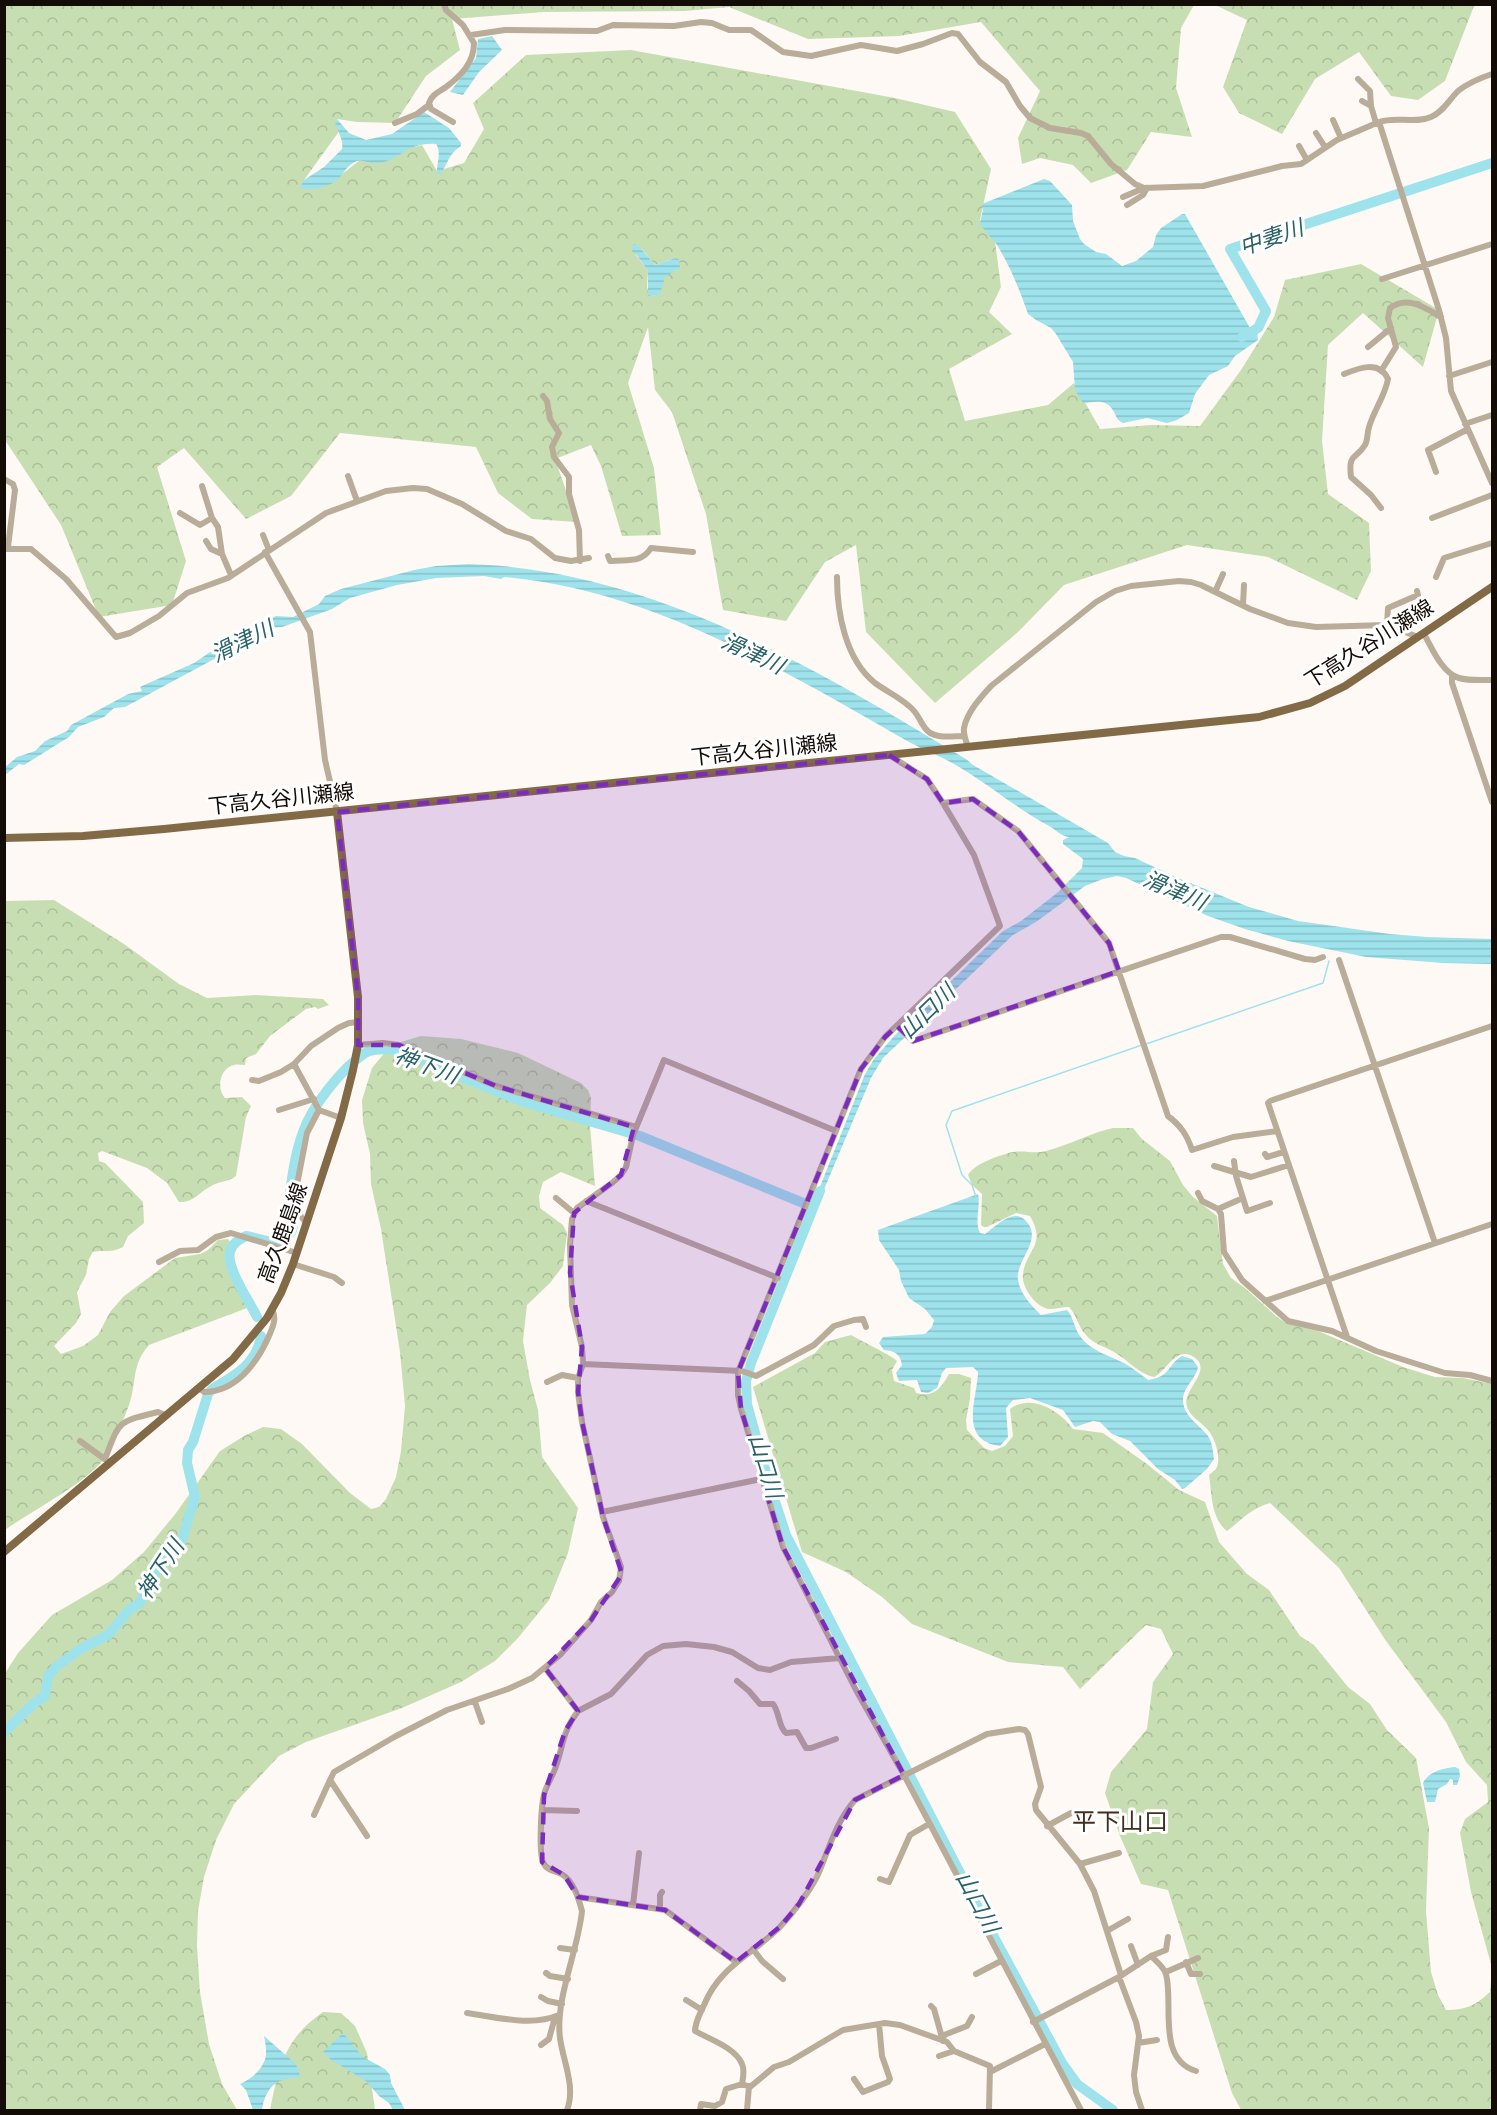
<svg xmlns="http://www.w3.org/2000/svg" width="1497" height="2115" viewBox="0 0 1497 2115" font-family="Jost,'Noto Sans JP',sans-serif">
<defs>
<pattern id="forest-crowns" width="20" height="18" patternUnits="userSpaceOnUse" patternTransform="scale(1.5)"><rect width="20" height="18" fill="#c7deb3"/><path d="M2 6a3 3 0 1 1 6 0M12 15a3 3 0 1 1 6 0" fill="none" stroke="#aabd98"/></pattern>
<pattern id="water-rules" width="6" height="5" patternUnits="userSpaceOnUse" patternTransform="scale(1.5)"><rect width="6" height="5" fill="#9ee3ec"/><path d="M0 2.5h6" fill="none" stroke="#87c1c9"/></pattern>
</defs>
<rect width="100%" height="100%" fill="#fff9f5"/>
<path fill="url(#forest-crowns)" fill-rule="evenodd" d="M4,5H1194L1181,28L1176,88L1192,137L1151,132L1127,170L1091,183L1073,165L1040,158L1022,164L1018,138L1040,91L981,22L899,36L808,39L729,7L685,11L544,12L452,19L460,50L426,76L395,123L357,122L337,119L338,133L304,180L329,184L359,161L422,145L437,171L464,163L484,129L473,103L526,55L631,50L895,98L955,112L991,169L980,220L995,241L1001,287L989,312L1012,334L949,369L965,421L1048,405L1074,383L1100,429L1151,425L1200,426L1241,370L1274,317L1285,280L1361,264L1439,310L1423,367L1363,313L1328,345L1322,441L1328,494L1369,523L1371,571L1357,600L1268,557L1187,545L1064,585L1018,632L935,703L866,632L856,545L825,562L786,621L723,610L706,514L672,412L655,390L648,327L628,383L654,468L661,535L622,536L601,466L591,445L555,459L577,522L532,519L498,493L476,447L340,433L291,496L246,519L184,448L157,467L186,561L172,605L99,617L61,525L5,440ZM641,248L655,265L675,258L676,270L665,276L655,296H650L647,287L648,271L636,255Z
M1215,5V4L1478,5L1474,6L1445,81L1418,100L1391,96L1359,52L1315,79L1282,134L1239,113L1223,87L1247,20Z
M54,900L124,944L179,984L207,998L256,995L323,999L329,1005L318,1009L315,1007L306,1009L270,1036L256,1054L246,1058L245,1065C241,1065 238,1064 234,1065C220,1068 216,1088 225,1098L242,1097L251,1106L246,1117L236,1176C228,1182 221,1181 213,1185C200,1191 194,1203 179,1202L167,1183L147,1168L102,1151L98,1153L99,1161L105,1163L143,1202L144,1223L128,1236L123,1247C109,1254 106,1249 93,1252L89,1259L86,1275L77,1292L81,1314L76,1323L54,1346L61,1354L83,1346L98,1335L110,1312L124,1296L175,1258L200,1254L208,1250L218,1240L228,1239L230,1242C216,1270 240,1285 247,1308L149,1345C131,1365 137,1383 129,1405C122,1423 114,1445 103,1460C85,1484 31,1511 5,1530V901Z
M421,1036L461,1039L518,1053L581,1083L588,1090L591,1098L590,1125L595,1186L561,1172L543,1182L539,1196L540,1208L563,1225L567,1233L563,1266L550,1283L527,1305L523,1341L530,1380L538,1410L542,1457L578,1508L568,1553L549,1600L518,1638L495,1661L461,1682L402,1708L306,1742L279,1756L234,1804L216,1840L204,1877L198,1911L197,1946L200,1992L209,2044L222,2084L237,2110H5L4,1675L18,1653L52,1615L112,1580L144,1552L176,1513L220,1451L244,1436L263,1427L281,1429L302,1444L350,1493L371,1509L379,1507L386,1499L396,1477L401,1451L405,1406L400,1352L381,1229L371,1184L370,1154L363,1123L362,1100L372,1068L391,1045Z
M1113,1128H1133L1142,1139L1170,1161L1183,1185L1193,1197L1217,1216L1223,1264L1231,1278L1245,1288L1277,1317L1286,1323L1318,1331L1403,1367L1435,1377L1463,1378L1492,1384V2110H1241L1232,2093L1168,1890L1141,1884L1120,1836L1105,1793L1111,1772L1147,1729L1153,1682L1173,1654L1161,1629L1146,1625L1080,1689L1063,1667L1008,1662L912,1624L882,1597L846,1572L802,1552L753,1387L815,1353L825,1342L851,1335C859,1340 893,1356 897,1361L892,1370L894,1381L914,1388L916,1393C934,1398 941,1388 949,1374H959L971,1378L970,1399L966,1420L967,1430L984,1448L992,1451L1005,1446L1013,1436L1010,1409C1031,1393 1060,1411 1073,1429L1103,1433L1147,1464L1179,1490L1205,1502L1219,1542L1247,1574L1269,1590L1300,1636L1314,1645L1348,1687L1370,1704L1387,1730L1416,1758L1429,1828L1426,1911L1431,1972L1438,1995L1446,2010C1466,2010 1476,2005 1490,1992L1492,1968L1471,1892L1460,1833L1465,1819L1488,1802L1487,1785L1466,1762L1446,1722L1386,1641L1339,1568L1270,1503C1250,1509 1243,1519 1227,1531C1211,1518 1212,1495 1209,1475C1210,1474 1215,1470 1216,1469C1222,1459 1215,1437 1207,1429C1201,1422 1192,1418 1188,1409C1178,1391 1217,1370 1192,1356C1175,1347 1167,1371 1154,1377C1139,1374 1128,1360 1114,1352C1104,1346 1093,1344 1086,1335C1078,1327 1077,1315 1069,1307C1062,1307 1056,1309 1050,1309C1036,1308 1021,1287 1023,1274C1026,1250 1047,1245 1030,1216L1016,1213L987,1227H984L981,1225L982,1194L972,1185L968,1175C975,1163 1000,1155 1013,1152C1024,1150 1035,1154 1046,1151C1069,1145 1090,1133 1113,1128Z
M323,2012L341,2013L355,2026L367,2053L375,2110H270C279,2067 284,2039 323,2012Z"/>
<path fill="url(#water-rules)" d="M492,36L502,50L479,72L463,95L450,92L476,58L478,39Z
M424,112L449,128L461,143V146C445,156 448,170 437,175C436,164 442,153 436,144C407,142 402,159 380,163C370,165 362,157 353,163C345,168 343,175 337,180C329,187 312,190 302,189L301,186L304,180L324,167L342,149C344,139 336,130 335,121L337,119L349,133L366,140L392,134Z
M1044,179L1050,181L1072,205L1073,221L1080,239L1084,244L1096,252L1106,254L1122,266L1136,261L1153,247L1156,235L1161,228L1182,214H1185L1250,328L1257,331L1258,340L1235,356L1228,366L1209,375L1195,394L1189,413L1177,420L1167,423L1147,418L1123,423C1117,420 1117,418 1114,412C1107,398 1095,402 1083,403L1075,390L1073,362L1056,334L1051,328L1036,320L1028,314C1020,291 1010,266 997,245C992,237 984,232 980,223L983,210L982,204Z
M634,244L639,246L655,265L675,258L679,259L680,267C661,282 667,270 660,295L648,296V271L633,250L632,246Z
M469,564C652,570 813,667 966,759L973,765L1108,843L1115,852L1124,856L1135,858L1178,878L1249,907L1298,921L1390,934L1427,937L1492,939V964L1443,963L1366,957L1288,941L1245,929L1208,916L1126,878L1117,876L1103,879L1085,886L1036,922L1013,935L883,1058L871,1078L817,1206L813,1204L865,1074L874,1059L895,1035L1003,931L1021,921L1057,893L1082,868L1083,859L1063,844V840L1069,837C1061,836 1056,830 1049,826C1016,808 987,783 954,764C940,756 924,750 909,742C783,670 651,590 504,577L501,579L484,576L436,578L397,585L350,598L332,609L282,627L270,628L256,637L235,644L218,657L125,707L114,708L104,717L78,727L69,737L24,765L19,764L5,775L4,768L17,757L35,751L45,741L67,731L71,725L128,694L142,691L140,687L142,686L194,663L222,644L276,616L293,617L319,604L325,596L341,589L414,570L436,566Z
M978,1194C981,1208 974,1220 980,1233L985,1234C996,1226 1013,1208 1025,1220C1045,1240 1015,1259 1018,1280C1020,1294 1031,1305 1041,1315L1067,1310C1074,1318 1074,1328 1080,1336C1089,1350 1110,1356 1124,1363C1133,1368 1140,1374 1148,1380C1172,1376 1166,1366 1182,1356L1192,1359L1198,1367C1196,1379 1182,1388 1183,1401C1184,1417 1199,1424 1208,1436C1212,1442 1213,1451 1214,1459L1207,1469L1185,1488L1182,1489L1175,1480L1158,1469L1130,1441L1112,1434L1100,1422L1093,1421L1075,1427L1063,1410L1030,1398L1013,1400L1006,1408L1008,1437L1000,1446C958,1440 977,1400 978,1372L973,1367L946,1368L942,1373L937,1388L928,1393L921,1392L917,1380L899,1381L896,1373L902,1365C900,1353 894,1351 884,1350L879,1343L883,1337L925,1334L932,1327L934,1320L925,1309L909,1298L901,1281L899,1270L879,1240L878,1230Z
M1455,1767L1459,1769L1460,1776L1457,1785H1453V1780L1450,1779L1447,1784L1438,1789L1435,1802H1427L1423,1783C1428,1772 1443,1768 1455,1767Z
M343,2033L363,2057L385,2069L390,2075L391,2083L405,2110H393L389,2103L379,2096L366,2081L330,2059L323,2052Z
M264,2036L296,2064L300,2076C294,2079 286,2078 280,2081C269,2085 263,2099 262,2110H253L246,2090L240,2084C252,2079 267,2066 266,2051C266,2046 265,2041 264,2036Z"/>
<g fill="none" stroke-linecap="round" stroke-linejoin="round">
<path stroke="#9ee3ec" stroke-width="1.5" d="M1146,1044L1323,983L1329,961
M976,1197L972,1185L962,1175L946,1125L952,1111L1142,1045"/>
<path stroke="#9ee3ec" stroke-width="10" d="M1242,337L1258,328L1266,311L1230,249L1492,163
M820,1191L751,1363L746,1381L747,1404L769,1483L786,1535L975,1902L1062,2063L1077,2084L1113,2110
M257,1317C250,1302 226,1268 230,1252C232,1243 239,1240 246,1236C261,1238 278,1249 289,1235C298,1225 289,1208 290,1195C292,1175 296,1151 303,1132C312,1106 342,1068 365,1053C374,1048 386,1049 396,1050L521,1101L640,1136L813,1207
M4,1732C19,1720 28,1705 45,1696L48,1676L57,1666L82,1648L108,1635L130,1609L140,1603L153,1576L163,1562L180,1546L195,1497L187,1463L188,1450L193,1442L208,1394L212,1389C234,1376 257,1364 261,1336"/>
<path stroke="#b9ac98" stroke-width="6" d="M444,4L446,10L463,25L474,43C474,62 462,75 446,87C439,92 432,94 429,103L431,109L453,122
M471,35L505,30L597,31L613,25L674,26L701,22L712,23L729,30H751L783,52L811,56L861,45L897,51L923,44L952,33L958,34L980,62L1006,82L1020,106L1030,118L1050,128L1081,133L1088,136L1111,164L1135,184L1144,188L1203,186L1282,166L1301,164L1337,140L1379,122C1395,116 1415,124 1431,117C1443,112 1449,100 1458,91C1468,83 1480,78 1492,74
M1358,79L1370,91L1371,106
M1362,101L1371,106L1376,123
M1333,120L1341,138
M1379,122L1439,310L1446,338L1451,391L1492,483
M395,123L417,114L429,105
M1316,133L1325,147
M1299,146L1307,160
M1123,197L1144,188
M1127,205L1143,195L1147,188
M1382,279L1492,244
M1368,347L1391,328
M1381,371L1396,347L1388,318L1390,308C1408,295 1425,308 1441,317
M1344,374C1359,368 1379,360 1388,379C1385,396 1374,410 1369,427C1367,433 1368,440 1365,445C1356,460 1348,452 1351,477L1371,495L1381,508
M1449,376L1492,362
M543,396L547,401L550,419L559,433L552,447L554,457L569,477V494L579,530L580,561
M1465,424L1492,415
M1436,472L1428,450L1468,429
M348,476L357,501
M4,479L13,484L15,490L8,547
M202,486L212,518L218,527L222,554L231,575
M180,513L200,525L212,518
M1432,518L1492,495
M263,535L269,550
M206,541L211,549L222,554
M4,549H31L66,579L116,637L130,633L159,616L187,593L228,578L326,513L386,491L413,488L427,489L462,504L506,531L531,539L555,558L571,561L589,558
M265,552L310,632L325,760L337,812
M608,556L610,561C627,559 641,564 651,548L693,552
M837,577C837,612 845,659 875,683C886,691 899,697 909,706C918,713 919,720 925,728C933,740 952,736 964,736
M1436,577L1444,558L1492,543
M1215,592L1223,574
M1243,605L1244,585
M1387,625L1388,608L1418,595L1417,591
M1424,634C1432,648 1442,673 1459,678C1469,681 1482,680 1492,680
M1452,675V683L1492,802
M968,747C966,741 963,734 964,728C967,712 981,697 991,686L1096,602L1115,591L1131,586L1179,581L1191,582L1201,585L1250,609L1288,623L1316,627L1387,625L1418,637
M889,755L927,779L943,803L974,855L1000,926L885,1037L861,1069L738,1372V1395L741,1409L783,1547L856,1690L904,1775L1081,2110
M943,803L973,799L1018,831L1109,943L1168,1116C1181,1126 1187,1135 1192,1150L1233,1137L1277,1131
M1339,960L1435,1243
M897,1026L913,1041L1221,937H1230L1305,959L1315,960L1323,957
M358,1045L383,1043L399,1045L496,1086L636,1127
M294,1064L319,1110L341,1118
M252,1080L259,1081L281,1072L294,1064L311,1046L338,1028L349,1023L359,1022
M279,1110L314,1099
M1265,1154L1267,1157L1284,1152
M1234,1161L1236,1176L1247,1211L1270,1203
M1214,1166L1251,1177L1289,1165
M1198,1193L1202,1201L1218,1209L1221,1214L1224,1252L1242,1280L1288,1321L1332,1331L1376,1351L1445,1373L1470,1375L1492,1381
M556,1198L574,1213
M586,1201L778,1278
M1218,1209L1243,1198
M307,1224L299,1214L295,1195L307,1133L319,1110
M159,1262L180,1251L198,1250L216,1237L231,1233L297,1253
M293,1264L334,1277L342,1283
M1265,1301L1492,1224
M1347,1337L1268,1103L1270,1101L1492,1026
M583,1364L742,1371L756,1376L814,1345L834,1326L854,1320L863,1319L866,1327
M547,1382L562,1375L578,1378
M199,1388L204,1392C236,1392 257,1363 269,1336C273,1326 277,1319 272,1309
M80,1441L106,1460
M105,1459C120,1420 117,1422 158,1412L165,1415
M602,1512L761,1479
M545,1668L578,1711C562,1732 564,1743 556,1766C553,1775 548,1783 545,1791C541,1802 538,1856 544,1864C547,1871 557,1871 563,1875C574,1882 579,1900 582,1911C578,1951 555,1999 560,2038C563,2061 576,2087 567,2110
M737,1681L749,1691L760,1704H773C780,1713 778,1726 786,1733L797,1732L806,1748H811L836,1739
M475,1702L482,1722
M578,1711L611,1694L647,1655L663,1646L686,1644L714,1647L732,1652L758,1668L770,1670L791,1662L840,1658
M543,1810L577,1811
M314,1815L330,1780
M1047,1826L1071,1813
M367,1836L330,1780L334,1772L396,1736L447,1710L508,1689L532,1678L560,1655L591,1620L601,1602L612,1592L619,1581L621,1567L603,1517L582,1422L578,1392V1378L583,1364L582,1347L572,1305L570,1245L572,1219L577,1208L612,1183L621,1175L626,1167L633,1135L664,1060L836,1131
M1080,1864L1119,1853
M880,1879L889,1882L910,1835L929,1824
M578,1897L665,1910L736,1962
M633,1905L639,1853
M660,1909V1895L662,1892
M1107,1931L1128,1919
M1131,1946L1138,1965
M560,1948L575,1950
M753,1949L762,1961L783,1979
M1151,1956C1156,1961 1164,1967 1166,1974C1174,2003 1156,2059 1196,2071
M1186,1962L1191,1974H1200
M1166,1972L1198,1958
M546,1973L550,1976L568,1979
M976,1974L1001,1961
M1119,1977L1136,2022L1139,2036L1134,2075L1136,2092L1142,2110
M541,1997L548,2001L562,2004
M686,2000L702,2010
M931,2006L934,2009L943,2041L944,2035L967,2026L972,2017
M467,2013C497,2017 531,2027 559,2015
M1033,2022L1119,1977L1151,1956L1166,1950L1168,1937
M1138,2043L1157,2040
M541,2045L549,2039L555,2017
M939,2056L954,2051
M992,2071L1045,2044
M854,2079L863,2092L888,2082L890,2079L882,2056L879,2024
M742,2084L750,2087L774,2067L789,2062L843,2030L885,2023L900,2025L947,2042L954,2051L990,2066L989,2110
M700,2110L701,2104L715,2106L722,2102L726,2089L742,2084C743,2078 745,2070 742,2064C736,2048 709,2039 695,2031C695,2022 700,2014 704,2005C720,1966 752,1955 780,1927C793,1913 813,1888 820,1870C830,1845 837,1821 855,1800L987,1734L1019,1729L1025,1730L1028,1734L1041,1787L1035,1804L1036,1810L1080,1864L1094,1891L1121,1975
M747,2110L749,2086"/>
<path stroke="#826a46" stroke-width="8" d="M4,838L83,836L164,829L1259,717L1310,703L1345,686L1492,587
M4,1552L233,1359L267,1318L281,1293L293,1264L341,1118L353,1070L358,1045V997L337,812"/>
</g>
<path fill="#7b2cbf" fill-opacity="0.2" stroke="#7b2cbf" stroke-width="4.5" stroke-dasharray="12 8" stroke-linejoin="round" d="M889,755L927,779L943,803L973,799L1018,831L1109,943L1119,971L913,1041L897,1026L885,1037L861,1069L738,1372L741,1409L783,1547L904,1775L855,1800L799,1904L781,1926L736,1962L665,1910L578,1897L564,1875L542,1862L544,1795L565,1731L578,1711L545,1668L591,1620L622,1574L603,1517L582,1422L578,1392L582,1347L570,1273L574,1213L621,1175L634,1127L496,1086L399,1045H358V997L337,812Z"/>
<g text-anchor="middle" dominant-baseline="central" stroke-width="6" stroke-linejoin="round" paint-order="stroke">
<g font-size="21" fill="#130b05" stroke="#fff">
<text transform="translate(1369 644) rotate(-32)">下高久谷川瀬線</text>
<text transform="translate(764 750) rotate(-6)">下高久谷川瀬線</text>
<text transform="translate(281 799) rotate(-6)">下高久谷川瀬線</text>
<text transform="translate(283 1233) rotate(-70)">高久鹿島線</text>
</g>
<g font-size="22" font-style="italic" fill="#286168" stroke="#fff">
<text transform="translate(1271 237) rotate(-19)">中妻川</text>
<text transform="translate(242 641) rotate(-26)">滑津川</text>
<text transform="translate(753 653) rotate(25)">滑津川</text>
<text transform="translate(1175 890) rotate(23)">滑津川</text>
<text transform="translate(927 1011) rotate(-44)">山口川</text>
<text transform="translate(427 1065) rotate(20)">神下川</text>
<text transform="translate(766 1466) rotate(73)">山口川</text>
<text transform="translate(160 1569) rotate(-57)">神下川</text>
<text transform="translate(978 1902) rotate(62)">山口川</text>
</g>
<g font-size="24" fill="#432e1f" stroke="#fff">
<text x="1120" y="1821">平下山口</text>
</g>
</g>
<rect width="1497" height="2115" fill="none" stroke="#130b05" stroke-width="12"/>
</svg>
